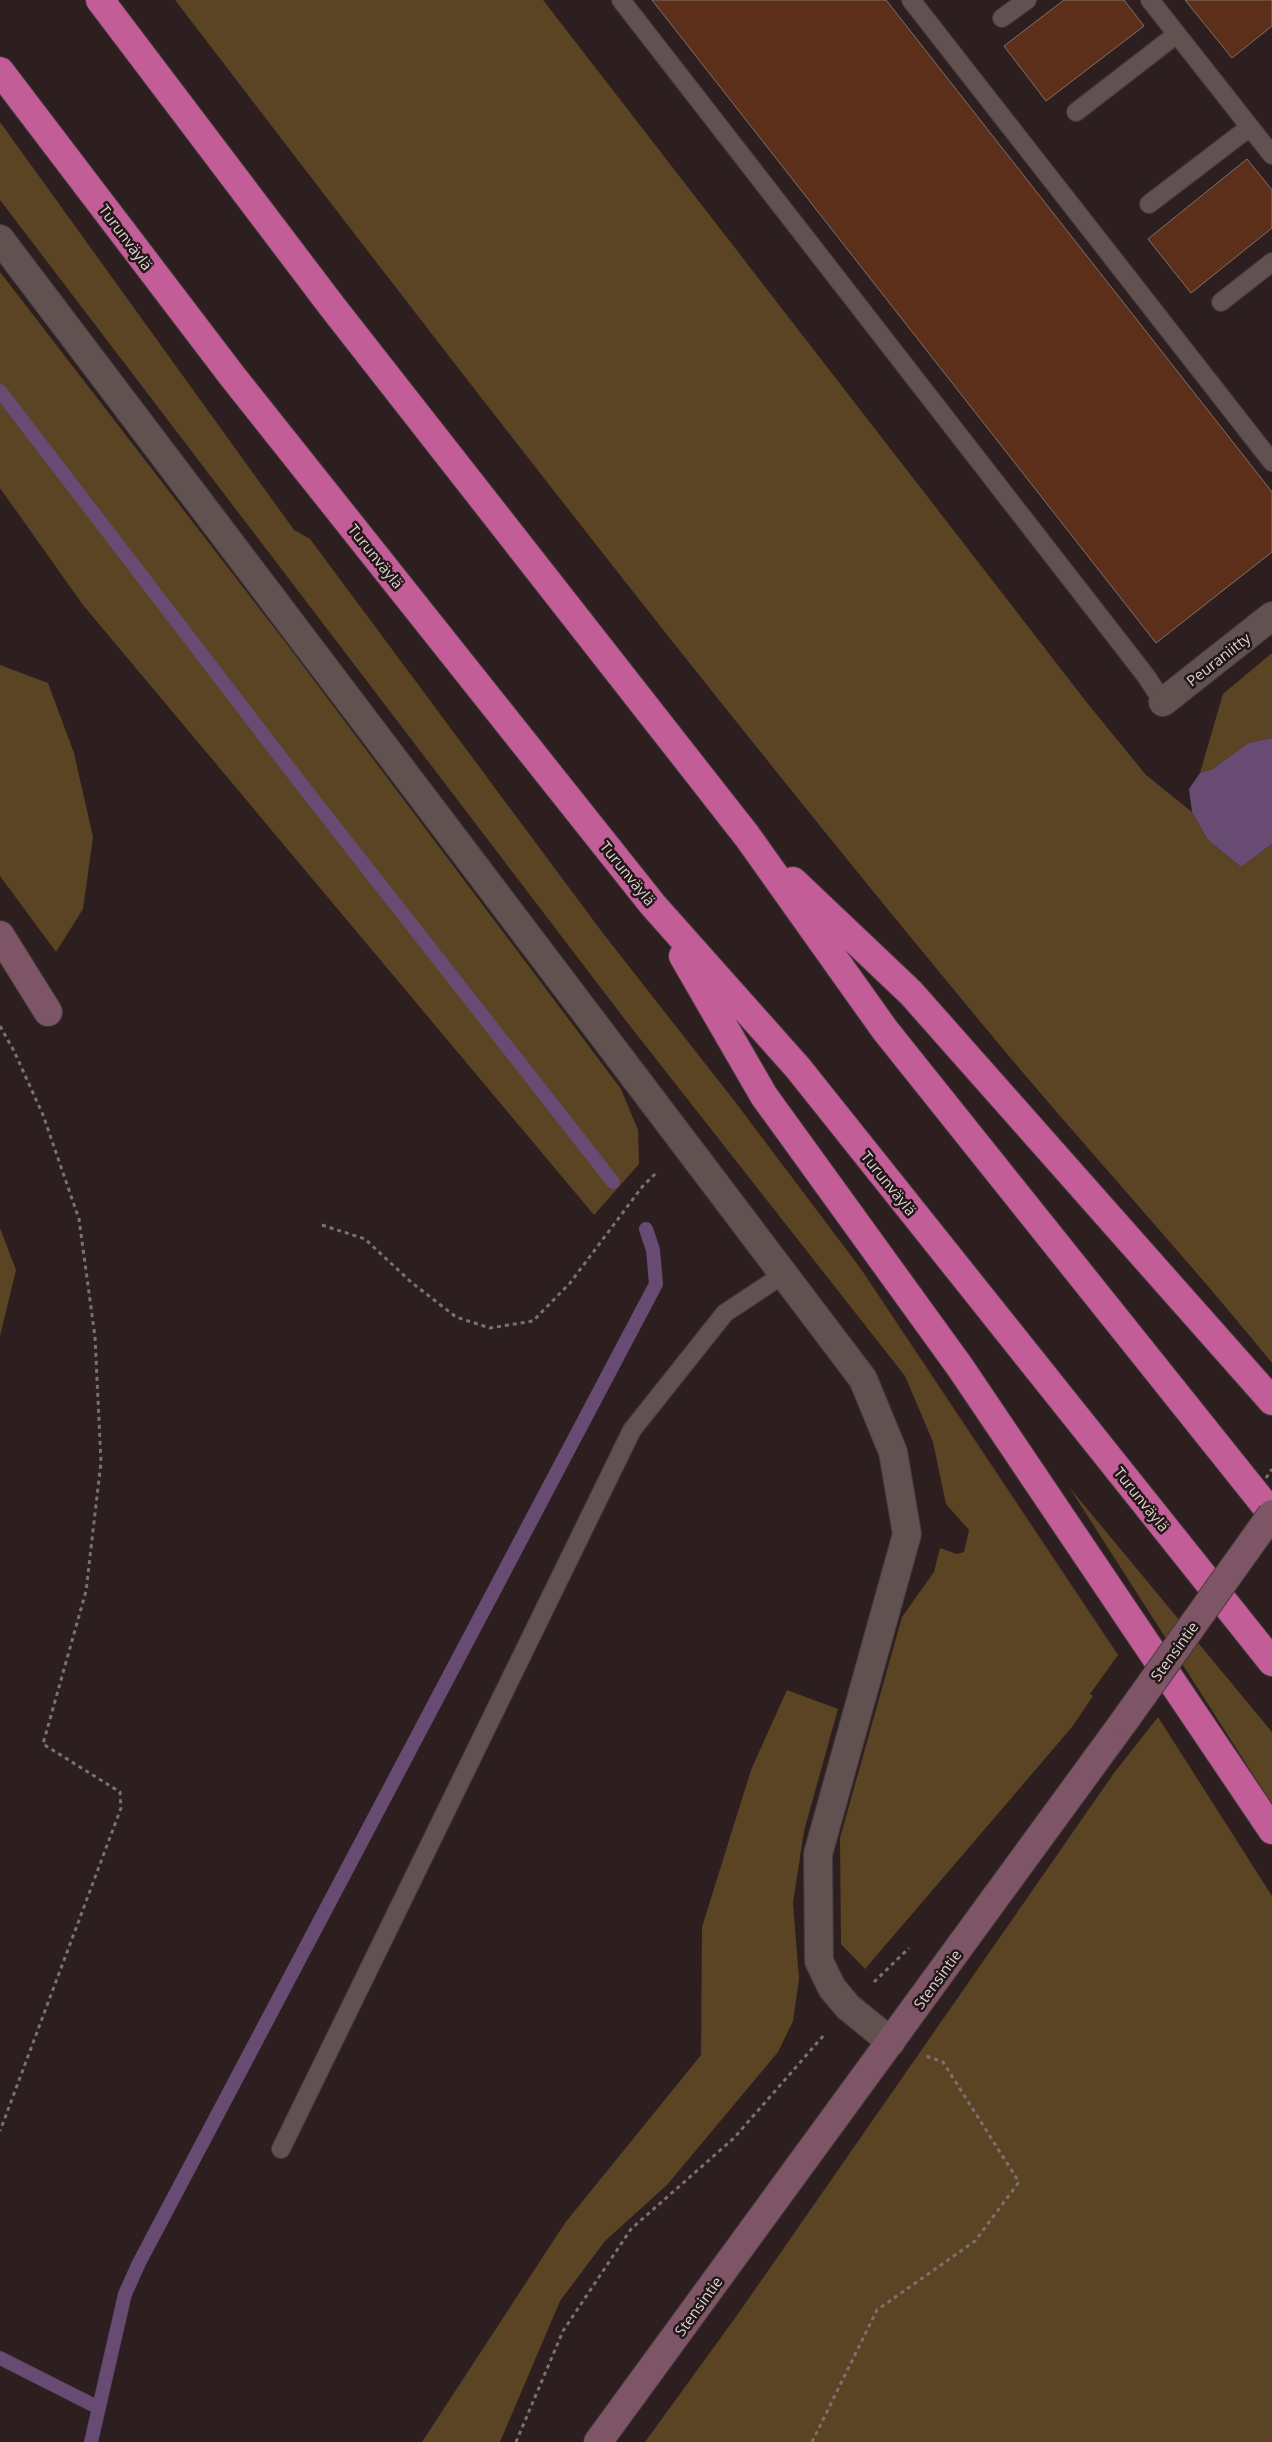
<svg xmlns="http://www.w3.org/2000/svg" width="1272" height="2442" viewBox="0 0 1272 2442" font-family="'Open Sans',sans-serif">
<rect width="100%" height="100%" fill="#2d1f20"/>
<path fill="#5a4423" d="M175,0H543L1088,704L1146,775L1192,812L1208,840L1241,867L1272,844V1363C1185,1256 1092,1155 1003,1049C718,707 446,354 175,0Z
M0,122L294,530L310,539L602,932L736,1103L861,1269L1118,1655L1090,1694L1093,1696L1072,1727L865,1969L841,1944L840,1838L902,1617L934,1572L940,1548L957,1554L964,1552L969,1530L946,1504L933,1442L905,1376L623,1017L0,200Z
M0,272L283,639L621,1089L638,1130L639,1164L594,1215L83,605L0,488Z
M1272,653V738L1248,743L1213,769L1200,773L1223,694Z
M0,665L48,683L74,753L93,837L83,909L56,952L0,876Z
M0,1228L16,1270L0,1336Z
M1069,1487L1272,1732V1803L1270,1801Z
M787,1690L838,1709L804,1831L793,1903L799,1979L793,2021L778,2052L667,2185L605,2241L560,2301L500,2442H422L565,2223L701,2055L702,1927L751,1770Z
M1158,1717L1272,1896V2442H645L738,2314L1114,1773Z"/>
<path fill="#674b73" d="M1272,738V844L1241,867L1208,840L1192,812L1189,789L1200,773L1213,769L1248,743Z"/>
<g fill="none" stroke-linecap="round" stroke-linejoin="round">
<path stroke="#674b73" stroke-width="14" d="M0,391L302,785L613,1182
M0,2358L99,2408
M91,2442L125,2294L139,2263L656,1284L653,1250L646,1229"/>
</g>
<path fill="#5b2f19" stroke="#80716a" d="M652,0H886L1272,492V552L1156,643Z
M1064,0H1124L1144,26L1046,101L1004,46Z
M1185,0H1272V26L1232,58Z
M1247,159L1272,190V228L1191,293L1148,239Z"/>
<g fill="none" stroke-linecap="round" stroke-linejoin="round">
<defs>
<path id="lane" d="M621,0L1146,676L1163,702
M911,0L1272,462
M1150,0L1272,155
M1002,18L1027,0
M1076,112L1177,34
M1149,204L1250,127
M1221,302L1272,262
M281,2149L632,1430L725,1313L784,1274"/>
<path id="street" d="M0,239L863,1379L893,1452L907,1534L818,1854L819,1961L832,1988L848,2007L891,2042
M1163,702L1272,616"/>
<path id="secondary" d="M0,935L48,1012
M598,2442L1125,1720"/>
<path id="highway" d="M100,0L331,305L747,836L885,1030L1272,1514
M0,71L233,377L653,905L798,1068L1272,1662
M793,881L911,993L1272,1401
M683,956L764,1096L960,1367L1272,1830"/>
</defs>
<use href="#lane" stroke="#453a3a" stroke-width="20"/>
<use href="#street" stroke="#453a3a" stroke-width="30"/>
<use href="#secondary" stroke="#453a3a" stroke-width="30"/>
<use href="#highway" stroke="#453a3a" stroke-width="30"/>
<path stroke="#7c7070" stroke-width="3" stroke-dasharray="4 4" stroke-linecap="butt" d="M0,1026L14,1051L43,1115L79,1219L95,1337L101,1462L86,1591L43,1744L120,1792L121,1808L0,2131
M322,1225L365,1239L411,1282L456,1317L490,1328L533,1321L570,1283L642,1187L658,1171
M874,1982L909,1948
M516,2442L563,2331L631,2229L734,2138L824,2035
M812,2442L877,2310L975,2241L1019,2182L943,2062L926,2056"/>
<use href="#lane" stroke="#615151" stroke-width="18"/>
<use href="#street" stroke="#615151" stroke-width="28"/>
<use href="#secondary" stroke="#7e5566" stroke-width="28"/>
<use href="#highway" stroke="#c25d98" stroke-width="28"/>
<defs>
<path id="secondary-bridge" d="M1125,1720L1272,1514"/>
</defs>
<use href="#secondary-bridge" stroke="#453a3a" stroke-width="30" stroke-linecap="butt"/>
<path stroke="#7c7070" stroke-width="3" stroke-dasharray="4 4" stroke-linecap="butt" d="M1266,1478L1272,1469"/>
<use href="#secondary-bridge" stroke="#7e5566" stroke-width="28"/>
</g>
<g text-anchor="middle" dominant-baseline="central" stroke-width="5" stroke-linejoin="round" paint-order="stroke">
<g font-size="15" fill="#ddd4d4" stroke="#231617">
<text transform="translate(126 237) rotate(53)">Turunväylä</text>
<text transform="translate(376 556) rotate(51)">Turunväylä</text>
<text transform="translate(1218 659) rotate(-38)">Peuraniitty</text>
<text transform="translate(628 873) rotate(51)">Turunväylä</text>
<text transform="translate(889 1183) rotate(51)">Turunväylä</text>
<text transform="translate(1142 1499) rotate(51)">Turunväylä</text>
<text transform="translate(1174 1651) rotate(-54)">Stensintie</text>
<text transform="translate(937 1979) rotate(-54)">Stensintie</text>
<text transform="translate(698 2306) rotate(-54)">Stensintie</text>
</g>
</g>
</svg>
